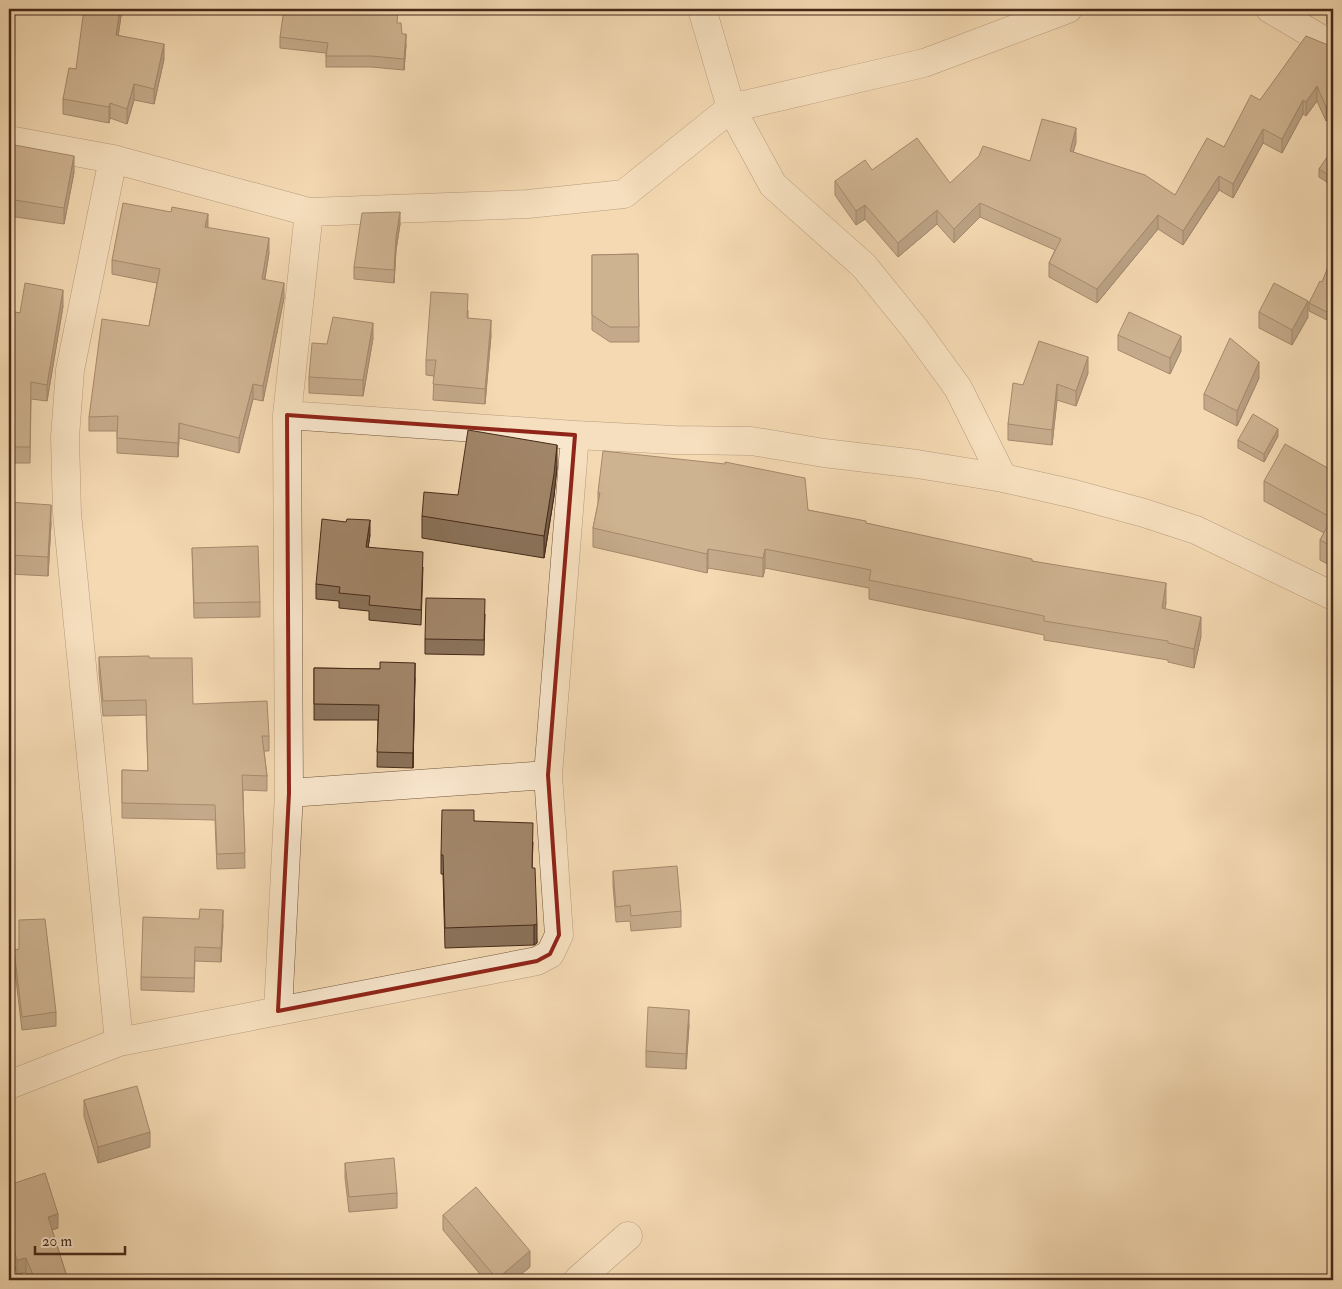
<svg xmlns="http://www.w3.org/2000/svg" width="1342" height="1289" viewBox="0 0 1342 1289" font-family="'IM FELL Double Pica',serif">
<rect width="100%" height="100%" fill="#f4d9b2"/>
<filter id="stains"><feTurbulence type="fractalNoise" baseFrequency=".004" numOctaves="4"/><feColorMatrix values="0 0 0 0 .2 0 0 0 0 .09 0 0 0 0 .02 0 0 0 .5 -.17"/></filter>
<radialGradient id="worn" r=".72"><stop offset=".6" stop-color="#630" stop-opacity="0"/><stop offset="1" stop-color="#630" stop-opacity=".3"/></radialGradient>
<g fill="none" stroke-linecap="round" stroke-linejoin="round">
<defs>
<path id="minor" d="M702,9L731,108L773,185L864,266L915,329L958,388L1003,478
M1270,9L1333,46
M9,140L113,159L309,212L528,204L624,194L731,108L924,63L1068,9
M113,159L70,370L65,437L67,513L119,1042
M287,415L575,435L674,440L751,441L824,453L917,464L1003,478L1074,494L1144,513L1196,530L1333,596
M289,793L548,775
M278,1011L289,793L287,415L309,212
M9,1085L119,1042L537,961L550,954L559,935L548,775L575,435
M578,1280L628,1236"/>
</defs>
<use href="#minor" stroke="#72553e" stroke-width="29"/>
<use href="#minor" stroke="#f8e6cd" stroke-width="28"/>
</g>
<path fill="#8a7259" stroke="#472918" d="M122,9L118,35L164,59L154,104L134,100L127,124L110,118L109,123L63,114V99L76,69Z
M1333,9V28L1327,24V10Z
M397,23L406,45L404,70L371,67H326V53L280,48V37Z
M1332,47L1326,121L1317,101L1306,116L1303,114L1282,153L1263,143L1233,198L1219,190L1183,245L1158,229L1097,303L1049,277V263L1055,250L980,217L954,243L937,224L898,257L865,219L856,225L835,195V181L872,170L950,183L1030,161L1076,142L1073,152L1175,195L1224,147L1260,100Z
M9,144L74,172L64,224L9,216Z
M1333,150V186L1319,177V169Z
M400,224L396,250L394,283L354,279V267Z
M208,228L269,253L265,279L284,298L263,401L253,399L239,453L179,438L178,457L117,453V431H89V417L149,326L157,283L112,274V260Z
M638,254L639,342H610L592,330V255Z
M1333,258V323L1309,311V303L1322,282Z
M63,306L47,401L31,399L30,463H9V311L20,313Z
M468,310V318L491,335L485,404L433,400L434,376L426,375V360Z
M1259,312L1308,317L1292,345L1259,328Z
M1118,335L1181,351L1170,374L1118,350Z
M373,338L363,396L309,393V377L327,344Z
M1088,373L1076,406L1057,400L1052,445L1008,440V424L1023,385Z
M1259,378L1237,426L1204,409V394Z
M1278,436L1264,462L1238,448V440Z
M557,467L554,496L544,558L422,538V516L458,495Z
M1333,471V567L1320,560V540L1324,533L1264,501V481Z
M598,492L808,510L1032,561L1166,602L1165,609L1201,636L1194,668L1168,662V660L1044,640V635L869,599V588L765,568L763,577L708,568L707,573L593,547V528L598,504Z
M9,502L51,523L48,576L9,574Z
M370,535L368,547L423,567L421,625L369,620V611L339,608V601L316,599V584Z
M192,548L260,602V617L194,618Z
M485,614L484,655L425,654V639Z
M99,657L149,658L193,704L269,736V751H264L267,776V791L243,790L245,868L217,869L215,820L122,818V770L148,771L146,715L103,716L99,672Z
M314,668L380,669L415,678L413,768L377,767L378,720H314Z
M474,821L533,842L532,868L537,943L534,945L445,948L443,874H441V855Z
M613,871L681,911V927L631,931L630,921L616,922L613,886Z
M223,924L221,962L195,961L194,992L141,990V977Z
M14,950L56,1012V1026L22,1030L14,963Z
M689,1025L686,1069L646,1067V1051Z
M84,1100L150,1147L98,1163L84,1116Z
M345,1163L397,1193V1208L349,1212L345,1178Z
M9,1185L58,1228L52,1230L68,1280H30L26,1272L17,1274L9,1247Z
M443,1215L530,1267L514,1280H485L443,1230Z"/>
<path fill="#715d49" stroke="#472918" d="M120,9H122L116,51V35Z
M406,34V45L404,70V59Z
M164,44V59L154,104V89Z
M134,84V100L127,124V109Z
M1317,86V101L1306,116V102Z
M1303,100V114L1282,153V139Z
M110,103V118L109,123V107Z
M1333,104V118L1326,121V107Z
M1076,128V142L1070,165V151Z
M1263,129V143L1233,198V184Z
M74,156V172L64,224V208Z
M1219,176V190L1183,245V231Z
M980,203V217L954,243V229Z
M865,205V219L856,225V211Z
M937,210V224L898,257V243Z
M400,212V224L396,250L394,283L396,237Z
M208,214V229L205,227Z
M1158,215V229L1097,303V289Z
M269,238V253L262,294V279Z
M284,283V298L263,401V386Z
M63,290V306L47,401V385Z
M1308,301V317L1292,345V330Z
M491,320V335L485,404V389Z
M373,323V338L363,396V380Z
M1181,336V351L1170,374V358Z
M1088,357V373L1076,406V391Z
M1259,362V378L1237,426V411Z
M253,384V399L239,453V438Z
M1057,384V400L1052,445V430Z
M179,423V438L178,457V443Z
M1278,429V436L1264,462V454Z
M557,445V467L554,496L544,558V536Z
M51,505V523L48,576V557Z
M370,520V535L366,562V547Z
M708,549V568L707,573V554Z
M765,549V568L763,577V558Z
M1166,583V602L1162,628V608Z
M1201,617V636L1194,668V649Z
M415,663V678L413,768V753Z
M223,910V924L221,962V948Z
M537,924V943L534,945V925Z
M689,1010V1025L686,1069V1054Z
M150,1132V1147L98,1163V1147Z
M58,1214V1228L48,1231V1217Z
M530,1251V1267L514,1280H497V1279Z
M26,1258V1272L17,1274V1260Z"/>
<path fill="#a18568" stroke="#472918" d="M84,9H120L116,35L164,44L154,89L134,84L127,109L110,103L109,107L63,99L69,68L76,69Z
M284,9H398L397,23H401L402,34H406L404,59L371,56H326L328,43L280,37Z
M1328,9H1333V14L1327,10Z
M1306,36L1333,47V104L1326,107L1317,86L1306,102L1303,100L1282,139L1263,129L1233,184L1219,176L1183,231L1158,215L1097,289L1049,263L1061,239L980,203L954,229L937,210L898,243L865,205L856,211L835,181L865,160L872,170L917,138L950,183L979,156L983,146L1030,161L1042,119L1076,128L1070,151L1145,175L1175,195L1207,138L1224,147L1251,95L1260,100Z
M9,144L74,156L64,208L9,199Z
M1332,150H1333V178L1319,169Z
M123,203L171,212L172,207L208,214L205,227L269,238L262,279L284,283L263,386L253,384L239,438L179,423L178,443L117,438L118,416L89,417L102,319L149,326L160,269L112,260Z
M400,212L396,237L394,270L354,267L362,213Z
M638,254L639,327H610L592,315V255Z
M1332,257L1333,258V315L1309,303L1320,281L1322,282Z
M25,283L63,290L47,385L31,382L30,447H9V311L20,313Z
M1274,283L1308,301L1292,330L1259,312Z
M431,292L468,294L467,318L491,320L485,389L433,384L436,360H426Z
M1129,312L1181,336L1170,358L1118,335Z
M333,317L373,323L363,380L309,377L312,343L327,344Z
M1230,338L1259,362L1237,411L1204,394Z
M1039,341L1088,357L1076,391L1057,384L1052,430L1008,424L1013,383L1023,385Z
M1253,414L1278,429L1264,454L1238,440Z
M468,430L557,445L554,474L544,536L422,516L424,492L458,495Z
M1285,444L1333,471V547L1320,540L1332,518L1264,481Z
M603,451L725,464V462L805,478L808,510L866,521V523L1032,559V561L1166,583L1162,608L1201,617L1194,649L1168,643V641L1044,621V616L869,580L871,570L765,549L763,558L708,549L707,554L593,528L600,493L598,492Z
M9,502L51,505L48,557L9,555Z
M322,519L346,522L347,519L370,520L366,547L423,552L421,610L369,605L370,596L339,593L340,587L316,584Z
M258,546L260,602L194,603L192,548Z
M426,598L485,599L484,640L425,639Z
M149,656V658H192L193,704L267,701L269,736H262L267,776L242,775L245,853L217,854L215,805L122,803V770L148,771L146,700L103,701L99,657Z
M380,662L415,663L413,753L377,752L379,705L314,704V668L380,669Z
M442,810H474V821L533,823L532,868H535L537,924L534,925L445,928L443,855H441Z
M677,866L681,911L631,916L630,905L616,907L613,871Z
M200,909L223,910L221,948L195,947L194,978L141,977L143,917L199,919Z
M45,919L56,1012L22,1017L14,950L19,949V920Z
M648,1007L689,1010L686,1054L646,1051Z
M137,1086L150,1132L98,1147L84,1100Z
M394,1158L397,1193L349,1197L345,1163Z
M45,1173L58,1214L48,1217L68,1280H35L26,1258L17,1260L9,1234V1185Z
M476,1187L530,1251L497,1279L443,1215Z"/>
<path d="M0 0H1342V1289H0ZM287,415L575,435L548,775L559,935L550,954L537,961L278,1011L289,793Z" fill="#f4d9b2" fill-opacity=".55" fill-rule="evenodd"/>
<path fill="none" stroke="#8f2418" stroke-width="4" stroke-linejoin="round" d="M287,415L575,435L548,775L559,935L550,954L537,961L278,1011L289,793Z"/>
<rect width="1342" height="1289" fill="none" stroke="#f4d9b2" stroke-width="30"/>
<rect x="10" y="10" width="1322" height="1269" fill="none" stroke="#472918" stroke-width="2.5"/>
<rect x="15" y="15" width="1312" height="1259" fill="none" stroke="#472918"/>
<path d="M35 1246v8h90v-8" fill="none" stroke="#472918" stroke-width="2.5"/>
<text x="42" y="1246" font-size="15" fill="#472918" stroke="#f8e6cd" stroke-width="4" paint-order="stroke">20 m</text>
<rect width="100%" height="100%" filter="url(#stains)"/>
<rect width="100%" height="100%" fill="url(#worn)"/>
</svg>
